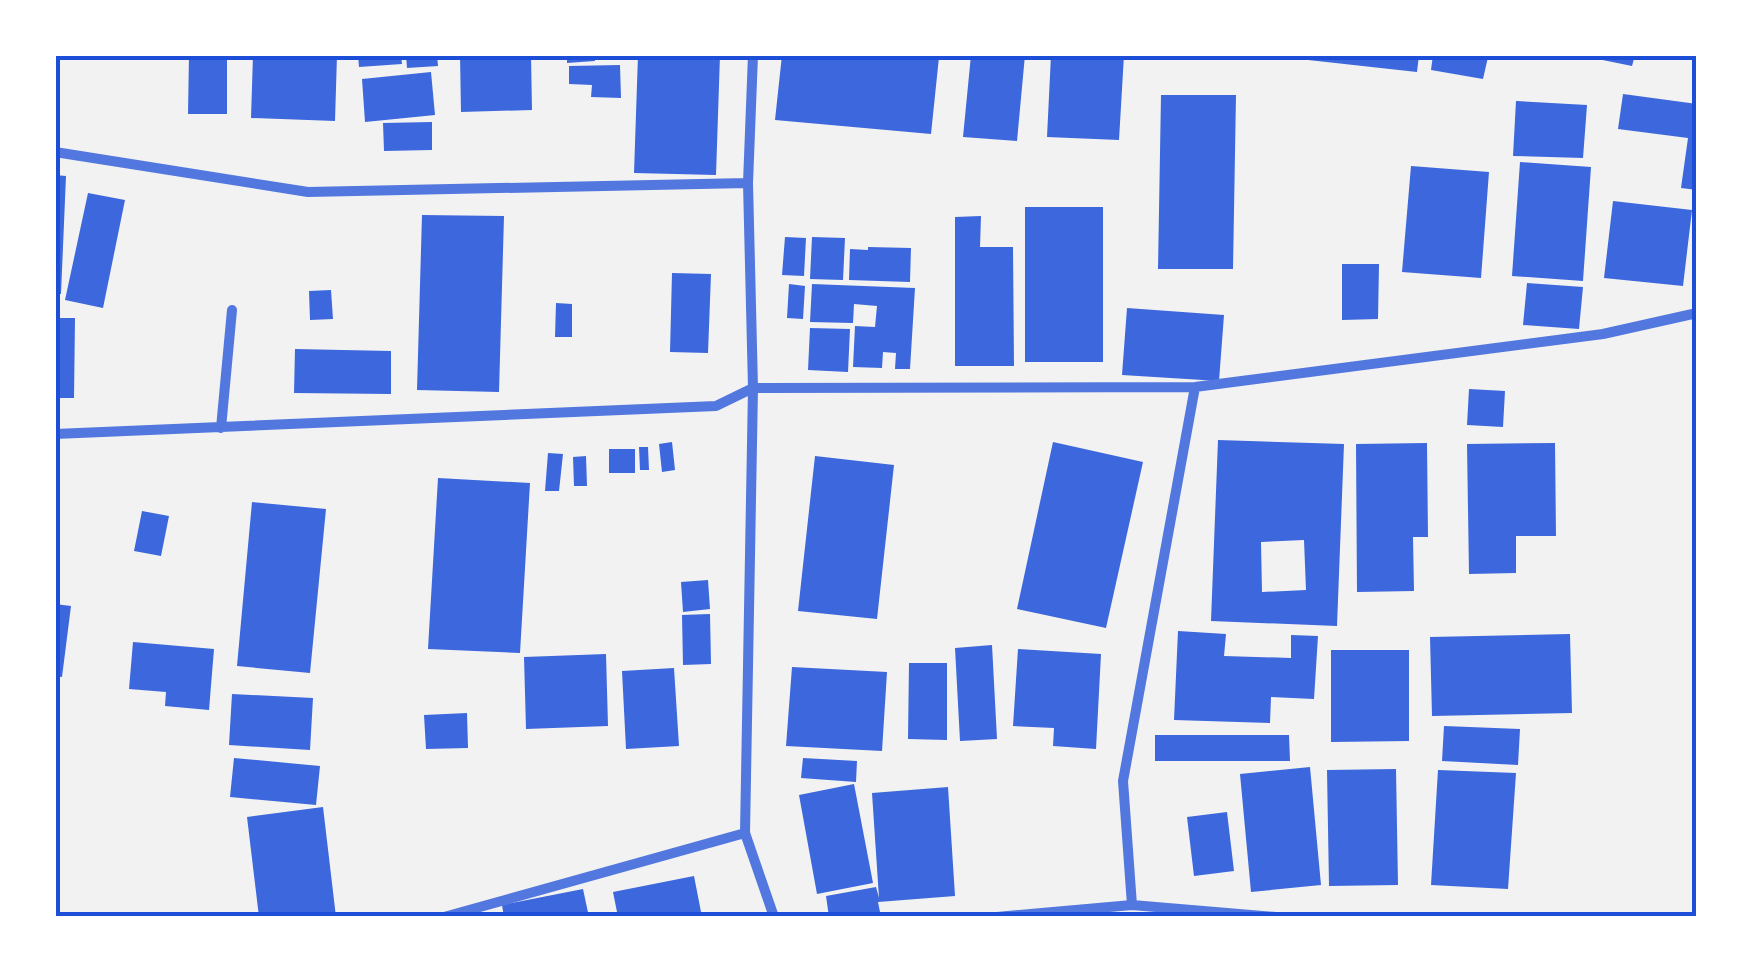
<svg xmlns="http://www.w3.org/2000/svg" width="1752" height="972" viewBox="0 0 1752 972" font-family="'DM Sans',sans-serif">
<rect width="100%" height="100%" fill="#f2f2f2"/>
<path fill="#3d67dc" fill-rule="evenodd" d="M189,55H227V114H188Z
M253,55H337L335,121L251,118Z
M358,55H401L402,64L359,67Z
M406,55H437L438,66L407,68Z
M460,55H531L532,110L461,112Z
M567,55H594L595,61L567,63Z
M638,55H720L716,175L634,173Z
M782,55L939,57L931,134L775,120Z
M971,55H1025L1017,141L963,137Z
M1051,55H1124L1119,140L1047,137Z
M1290,55H1419L1417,72L1290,58Z
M1433,55L1488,57L1483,79L1431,70Z
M1578,55H1635L1632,66Z
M620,65L621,98L591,97L592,85L569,84V66Z
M431,72L435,115L365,122L362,79Z
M1623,94L1697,104V190L1681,188L1688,138L1618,129Z
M1161,95H1236L1233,269H1158Z
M1516,101L1587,105L1583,158L1513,156Z
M432,122V150L384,151L383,123Z
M1520,162L1591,167L1583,281L1512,276Z
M1411,166L1489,172L1481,278L1402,272Z
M55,175L66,176L61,294H55Z
M88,193L125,200L103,308L65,300Z
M1613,201L1692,210L1683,286L1604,278Z
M1025,207H1103V362H1025Z
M422,215L504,216L499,392L417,390Z
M981,216L980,247H1013L1014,366H955V217Z
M785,237L806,238L804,276L782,275Z
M812,237L845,238L843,280L810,279Z
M868,247L911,248L910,282L849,280L850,249L868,250Z
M1342,264H1379L1378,319L1342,320Z
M672,273L711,274L708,353L670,352Z
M1527,283L1583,287L1579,329L1523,325Z
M789,284L805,286L803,319L787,318Z
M812,284L915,288L910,369H895L896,353L883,352L882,368L853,367L855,326L875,327L877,306L854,304L853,323L810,322Z
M331,290L333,319L310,320L309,291Z
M556,303L572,304V337H555Z
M1127,308L1224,315L1219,381L1122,375Z
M55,318H75L74,398H55Z
M810,328L850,329L848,372L808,370Z
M295,349L391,351V394L294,393Z
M1469,389L1505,391L1503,427L1467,425Z
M1218,440L1344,444L1337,626L1211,621ZM1304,540L1306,590L1262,592L1261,542Z
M672,442L675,470L662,472L659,444Z
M1053,442L1143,462L1106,628L1017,609Z
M1427,443L1428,537H1413L1414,591L1357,592L1356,444Z
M1555,443L1556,536H1516V573L1469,574L1467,444Z
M639,447H648L649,470H640Z
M609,449H635V473H609Z
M548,453L563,454L559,491H545Z
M586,456L587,486H574L573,457Z
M815,456L894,465L877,619L798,611Z
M438,478L530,483L520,653L428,649Z
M252,502L326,509L310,673L237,666Z
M142,511L169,516L161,556L134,551Z
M708,580L710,609L683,612L681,582Z
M55,604L71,606L62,677L55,676Z
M710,614L711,664L683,665L682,615Z
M1178,631L1226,634L1224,656L1291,658V635L1318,636L1314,699L1271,697L1270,723L1174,720Z
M1570,634L1572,713L1432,716L1430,637Z
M133,642L214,649L209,710L165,706L166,692L129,689Z
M992,645L997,739L960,741L955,648Z
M1018,649L1101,654L1096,749L1053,746L1054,728L1013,726Z
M1331,650H1409V741L1331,742Z
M606,654L608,726L526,729L524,657Z
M909,663H947V740L908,739Z
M792,667L887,672L882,751L786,746Z
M674,668L679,746L626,749L622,671Z
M232,694L313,698L310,750L229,745Z
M467,713L468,748L426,749L424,715Z
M1444,726L1520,729L1518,765L1442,761Z
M1155,735H1289L1290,761H1155Z
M234,758L320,766L316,805L230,797Z
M803,758L857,761L856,782L801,778Z
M1310,767L1321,885L1251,892L1240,774Z
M1396,769L1398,885L1329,886L1327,770Z
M1438,770L1516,773L1508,889L1431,885Z
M854,784L873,883L817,894L799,795Z
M948,787L955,896L878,902L880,912L829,917L826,896L876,887L879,898L872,793Z
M323,807L336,917H259L247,817Z
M1227,812L1234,871L1194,876L1187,817Z
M694,876L702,917H618L613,892Z
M583,889L589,917H504L502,905Z"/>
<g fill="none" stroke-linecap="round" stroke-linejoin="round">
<path stroke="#5277de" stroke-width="10" d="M753,55L748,183L753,388L745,833L774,917
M55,152L308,192L748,183
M221,428L232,310
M55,434L716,406L753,388L1195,387L1603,334L1697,313
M1132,905L1123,781L1195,387
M444,917L745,833
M997,917L1132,905L1276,917"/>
</g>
<rect width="1752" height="972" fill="none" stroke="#ffffff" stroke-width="115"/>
<rect x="58" y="58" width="1636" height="856" fill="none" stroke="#1d4ed8" stroke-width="4"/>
</svg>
